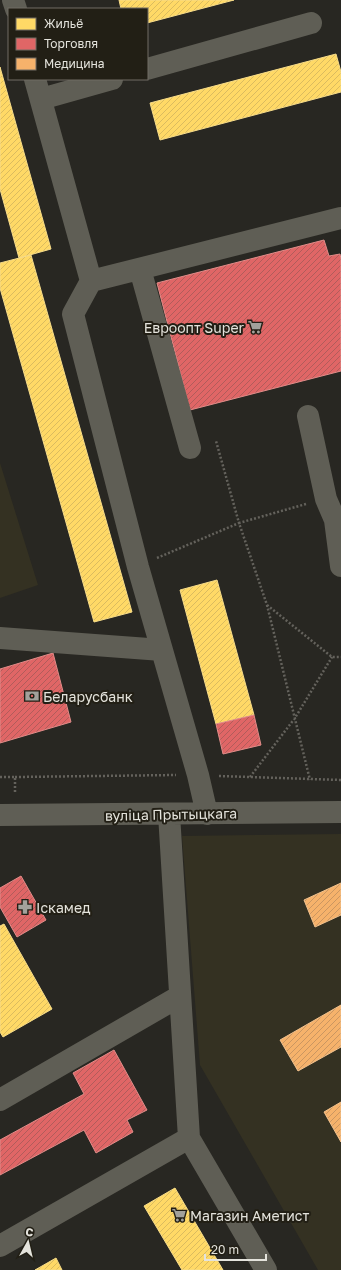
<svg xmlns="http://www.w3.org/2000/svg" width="341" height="1270" viewBox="0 0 341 1270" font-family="'Golos Text',sans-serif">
<defs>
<pattern id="homes-hatch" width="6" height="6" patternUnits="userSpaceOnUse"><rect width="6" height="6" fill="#ffd966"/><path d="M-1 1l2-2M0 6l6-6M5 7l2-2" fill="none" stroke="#dabb5f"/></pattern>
<pattern id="shops-hatch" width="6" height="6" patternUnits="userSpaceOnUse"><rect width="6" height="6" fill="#e06666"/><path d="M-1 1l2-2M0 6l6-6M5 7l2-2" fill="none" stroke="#b15c5b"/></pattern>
<pattern id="health-hatch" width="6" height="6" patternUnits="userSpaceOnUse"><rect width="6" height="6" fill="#f6b26b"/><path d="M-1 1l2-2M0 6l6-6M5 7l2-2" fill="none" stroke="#ca9661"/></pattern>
</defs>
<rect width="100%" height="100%" fill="#282722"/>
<path fill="#343122" d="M0,463L38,585L0,598Z
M341,834V1270H318L200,1065L182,836Z"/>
<path fill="url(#homes-hatch)" stroke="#f7dc89" d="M119,0H234L147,23V9H121Z
M336,54L341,72V92L160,140L150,103Z
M0,67L51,249L19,258L0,189Z
M31,255L132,612L94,622L0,288V263Z
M217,580L254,715L216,724L180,590Z
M4,924L52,1009L3,1037L0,1032V926Z
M175,1188L223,1270H182L144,1206Z
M56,1258L62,1270H35Z"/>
<path fill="url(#shops-hatch)" stroke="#e18c89" d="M324,240L329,256L340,254L341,259V371L190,410L157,283Z
M53,653L71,722L0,743V669Z
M254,715L261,745L223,754L216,724Z
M21,876L46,920L17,937L0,907V888Z
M114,1050L147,1110L127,1120L133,1132L96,1153L84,1130L0,1175V1140L84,1094L73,1073Z"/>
<path fill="url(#health-hatch)" stroke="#f1c18d" d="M341,883V915L315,927L304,900Z
M341,1005V1047L298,1071L280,1040Z
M341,1102V1142L324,1112Z"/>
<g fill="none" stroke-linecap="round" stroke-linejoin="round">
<path stroke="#64625c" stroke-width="2.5" stroke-dasharray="2 2" stroke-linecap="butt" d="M306,504L239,523L267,605L310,780
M157,558L239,523L216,441
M267,605L332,657H341
M219,776L341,780
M0,777H15V794
M15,777L176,775
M250,777L295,718L332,657"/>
<path stroke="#5f5e55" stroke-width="22" d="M13,0L16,9
M147,69L311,23
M35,79L91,281L73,314L138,567L198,775L207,814
M41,99L112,79
M140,269L190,448
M91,281L341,218
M308,416L326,499L335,520L341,566
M0,638L162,650
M169,814L189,1138L266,1270
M0,815L341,812
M0,1100L180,996
M0,1246L189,1138"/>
</g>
<defs>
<symbol id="supermarket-bare" viewBox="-9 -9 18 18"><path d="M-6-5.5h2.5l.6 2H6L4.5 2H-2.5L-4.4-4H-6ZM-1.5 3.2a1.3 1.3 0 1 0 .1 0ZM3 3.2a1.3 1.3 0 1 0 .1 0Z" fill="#a2a19b" stroke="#221f15" stroke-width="2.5" paint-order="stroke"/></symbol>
<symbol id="bank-bare" viewBox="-9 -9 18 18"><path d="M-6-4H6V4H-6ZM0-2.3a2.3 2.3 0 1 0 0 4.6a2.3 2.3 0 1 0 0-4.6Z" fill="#a2a19b" stroke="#221f15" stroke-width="2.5" paint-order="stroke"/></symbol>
<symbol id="pharmacy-bare" viewBox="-9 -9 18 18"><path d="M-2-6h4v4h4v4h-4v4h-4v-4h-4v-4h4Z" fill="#a2a19b" stroke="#221f15" stroke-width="2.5" paint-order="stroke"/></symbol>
</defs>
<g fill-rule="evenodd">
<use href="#supermarket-bare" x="245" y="317" width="20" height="20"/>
<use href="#bank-bare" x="22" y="686" width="20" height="20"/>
<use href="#pharmacy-bare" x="15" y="897" width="20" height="20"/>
<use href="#supermarket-bare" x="169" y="1205" width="20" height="20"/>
</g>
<g text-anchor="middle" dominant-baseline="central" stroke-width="4" stroke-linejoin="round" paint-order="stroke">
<g font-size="14" fill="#e4e3dc" stroke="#221f15" text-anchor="start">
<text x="244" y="327" text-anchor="end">Евроопт Super</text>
<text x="43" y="696">Беларусбанк</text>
<text x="36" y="907">Іскамед</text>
<text x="190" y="1215">Магазин Аметист</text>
</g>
<g font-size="14" fill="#e4e3dc" stroke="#221f15">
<text transform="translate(171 814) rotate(-1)">вуліца Прытыцкага</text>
</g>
</g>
<rect x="8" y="8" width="140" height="72" fill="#221f15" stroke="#706d65"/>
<rect x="16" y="18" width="20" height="12" fill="#ffd966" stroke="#706d65"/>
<text x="44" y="28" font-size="12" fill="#e4e3dc">Жильё</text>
<rect x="16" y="38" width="20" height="12" fill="#e06666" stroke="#706d65"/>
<text x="44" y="48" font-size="12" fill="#e4e3dc">Торговля</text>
<rect x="16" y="58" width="20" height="12" fill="#f6b26b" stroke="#706d65"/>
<text x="44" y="68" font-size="12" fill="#e4e3dc">Медицина</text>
<g transform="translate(28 1242) rotate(8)" stroke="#221f15" stroke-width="3" paint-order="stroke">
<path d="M0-3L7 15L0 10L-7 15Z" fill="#e4e3dc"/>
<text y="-6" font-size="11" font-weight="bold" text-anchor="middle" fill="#e4e3dc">С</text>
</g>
<path d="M205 1254v6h61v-6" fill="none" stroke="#e4e3dc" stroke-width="2"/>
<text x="211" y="1254" font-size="12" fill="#e4e3dc" stroke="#221f15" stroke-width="3" paint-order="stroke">20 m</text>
</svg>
